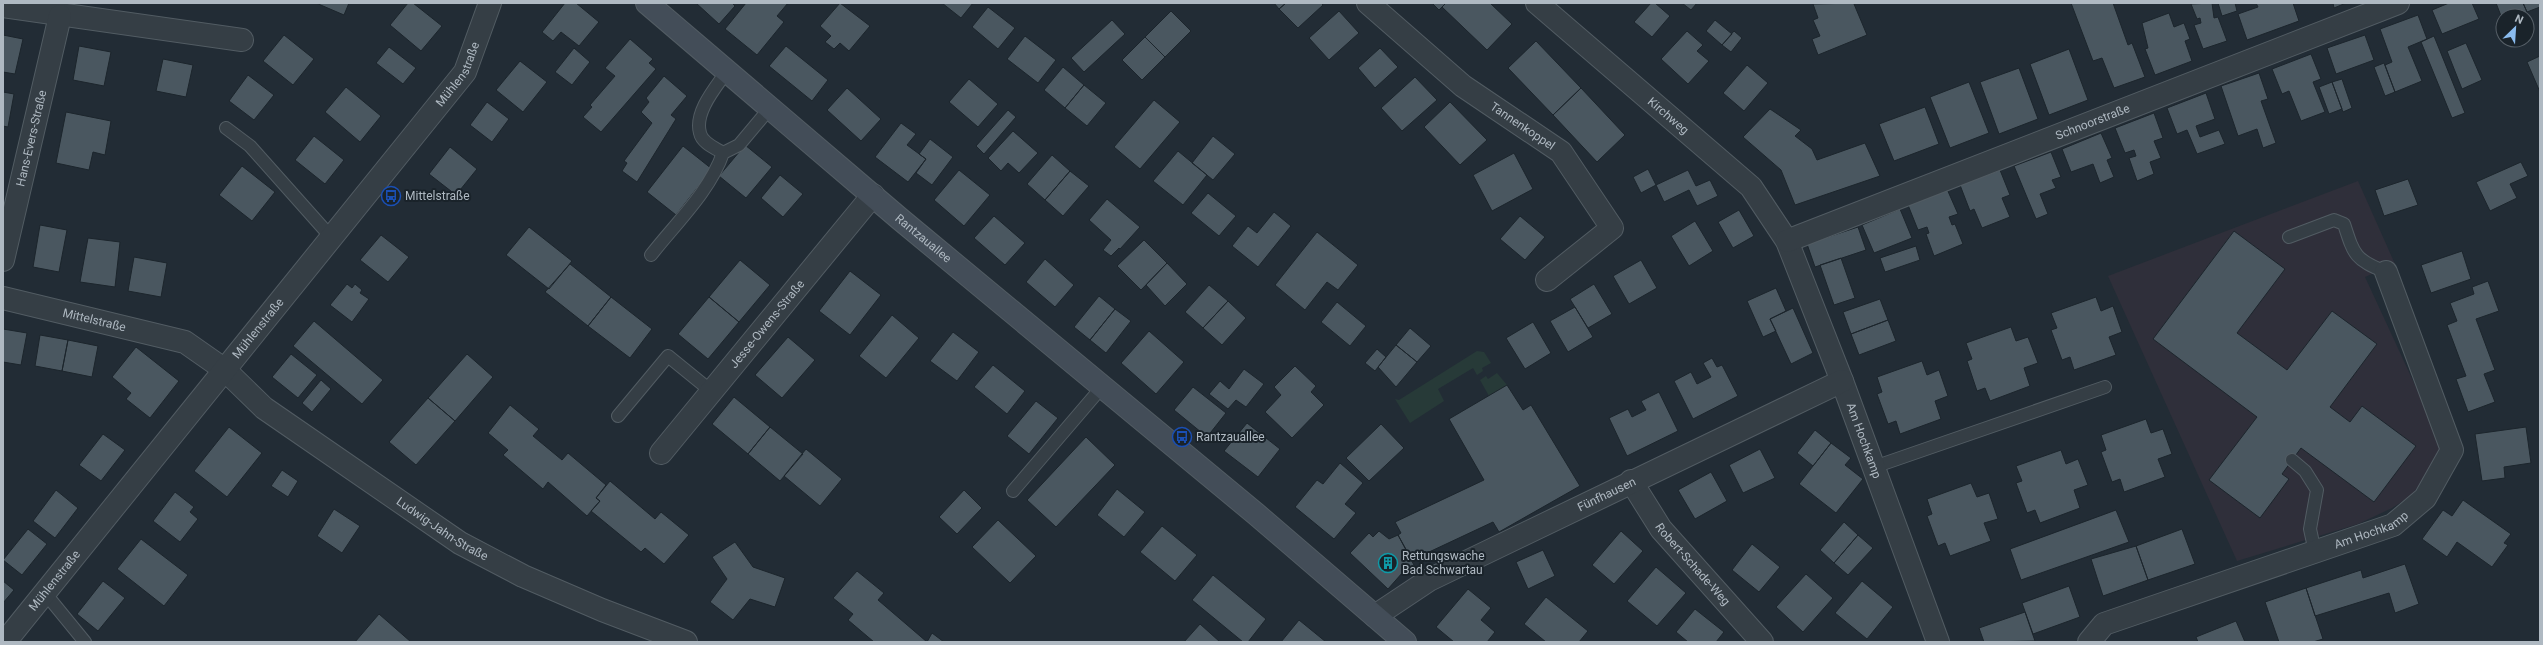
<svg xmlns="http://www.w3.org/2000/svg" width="2543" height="645" viewBox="0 0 2543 645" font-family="Roboto,sans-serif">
<rect width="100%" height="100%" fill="#222c35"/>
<path fill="#2f2f3a" d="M2358,181L2395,264L2365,277L2445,450L2411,496L2392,508L2358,524L2237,561L2108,276Z"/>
<path fill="#273a38" d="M1477,351L1484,352L1491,363L1482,368L1483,371L1477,375L1473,368L1438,389L1444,401L1410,423L1395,399L1399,400Z
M1497,373L1507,385L1489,396L1480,380L1486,376L1488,379Z"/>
<path fill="#4a5760" stroke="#1c252c" d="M316,3H349L344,15Z
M408,3H413L442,26L421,51L390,25Z
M565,3H576L599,22L579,46L561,32L553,41L542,32Z
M696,3H732L735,6L719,24Z
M746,3H788L777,16L784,22L757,55L725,29Z
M840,3L870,26L849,51L840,43L834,49L825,42L831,36L820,26Z
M942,3H973L961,18Z
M1274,3H1286L1279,9Z
M1286,3H1321L1323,5L1298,28L1279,9Z
M1432,3H1446L1439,10Z
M1446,3H1490L1512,24L1487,50L1442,7Z
M1651,3H1655L1670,16L1652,37L1634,22Z
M1682,3H1697L1691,10Z
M1857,3L1854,4L1867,35L1818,55L1812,39L1820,36L1813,20L1818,18L1813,4Z
M2071,3H2113L2128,45L2132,43L2145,77L2114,88L2102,58L2093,61Z
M2212,3L2214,18L2218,17L2227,41L2203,49L2194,25L2201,23L2200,18L2197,19L2191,4Z
M2218,3H2235L2237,11L2222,16Z
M2256,3H2293L2299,21L2247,40L2238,14L2258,7Z
M2333,3H2346L2334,8Z
M2449,3H2472L2479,19L2442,34L2432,10Z
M2496,3H2523L2527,12L2517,16H2503V21Z
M2523,3H2540V7L2527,12Z
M988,7L1015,28L998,49L972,27Z
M1171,11L1191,31L1165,57L1145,37Z
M1339,11L1359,33L1329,60L1309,38Z
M2169,13L2174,27L2184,23L2190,39L2185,41L2192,61L2155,75L2145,49L2148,48L2142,23Z
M2418,15L2427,39L2408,47L2422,81L2395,92L2385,65L2392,62L2380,29Z
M1112,20L1125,34L1084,72L1071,58Z
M1715,20L1732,34L1722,45L1706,31Z
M1687,31L1703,45L1697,51L1709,61L1688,84L1661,59Z
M1734,31L1742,38L1731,52L1722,45Z
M3,35L23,39L15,74L3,72Z
M284,35L314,59L293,85L263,61Z
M2365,35L2374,60L2336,74L2327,48Z
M1025,36L1056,60L1038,83L1007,59Z
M2434,36L2465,113L2452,118L2421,42Z
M1145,37L1165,57L1142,80L1122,60Z
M630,39L653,59L649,63L656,69L601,132L583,117L592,107L590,105L615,76L605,68Z
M1536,41L1581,88L1553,115L1508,68Z
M2466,43L2482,80L2462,89L2447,51Z
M79,46L111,52L104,86L73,80Z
M786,46L828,80L812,101L769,66Z
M389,47L416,68L403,84L376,63Z
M574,48L590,62L572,85L555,72Z
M1380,48L1398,67L1375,88L1358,68Z
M2069,49L2088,100L2049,115L2030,64Z
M2311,54L2321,79L2313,82L2325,112L2301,121L2289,91L2282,94L2272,69Z
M2540,56V92L2527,62Z
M163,59L193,65L186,97L156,91Z
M520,61L547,82L523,112L496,90Z
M2384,63L2395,92L2385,96L2374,67Z
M1747,65L1768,83L1744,111L1723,93Z
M1063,67L1084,85L1065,108L1044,90Z
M2019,68L2038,119L1999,134L1980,82Z
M2259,73L2268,99L2261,101L2276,143L2263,148L2257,129L2238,136L2221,86Z
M248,75L274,95L254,120L229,101Z
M664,76L687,96L671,115L676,119L637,182L622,171L627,163L624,161L652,123L641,112L649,102L646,98Z
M1415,77L1437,100L1402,131L1381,108Z
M969,79L998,104L978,127L949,102Z
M2342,79L2352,108L2343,112L2332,82Z
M1969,82L1989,133L1950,148L1930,97Z
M2332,82L2342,109L2329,114L2319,87Z
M1084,85L1106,103L1087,126L1065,108Z
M346,87L381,116L360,142L325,112Z
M847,88L881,119L861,141L827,110Z
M1581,88L1625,135L1597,162L1553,115Z
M3,92L14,94L8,127L3,126Z
M2206,93L2215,119L2196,126L2200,137L2219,130L2225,144L2197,154L2187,130L2177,134L2167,108Z
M1154,100L1180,122L1140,169L1114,147Z
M487,102L509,119L492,142L470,125Z
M1450,102L1487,140L1460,165L1424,127Z
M1925,107L1939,144L1894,161L1879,124Z
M1770,109L1801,130L1795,136L1812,149L1817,160L1865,143L1880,176L1795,205L1781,170L1743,137Z
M1008,110L1016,117L984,154L976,146Z
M66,112L111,121L105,155L93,152L89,170L56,163Z
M2154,113L2163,138L2154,141L2161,158L2150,162L2154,174L2137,181L2129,158L2136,156L2134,150L2125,153L2115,128Z
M901,123L916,134L907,145L926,159L908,182L875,157Z
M1013,131L1038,153L1019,173L1008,163L1001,171L988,158Z
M2101,133L2112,158L2107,160L2114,177L2100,183L2093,164L2071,172L2062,149Z
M314,136L344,160L325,184L295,160Z
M1213,136L1235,154L1213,180L1192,163Z
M930,139L953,157L932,185L916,173L926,159L919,154Z
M745,145L772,167L746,198L719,176Z
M683,146L712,169L676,215L647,192Z
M450,147L477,169L456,195L429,174Z
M1178,151L1207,175L1183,205L1153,181Z
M2051,152L2061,177L2052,180L2056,188L2040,194L2048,214L2036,219L2014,166Z
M1514,153L1533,189L1492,211L1473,175Z
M1052,155L1070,171L1045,200L1027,184Z
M2521,162L2528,176L2510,184L2517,198L2490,211L2476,182Z
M242,166L275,192L252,221L219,195Z
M1648,169L1656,185L1641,193L1633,177Z
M959,170L990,195L964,226L934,200Z
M1688,170L1696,186L1710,180L1718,196L1697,206L1689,190L1664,202L1656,185Z
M2000,170L2010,195L2002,198L2010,217L1982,228L1974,209L1970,211L1960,185Z
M1070,171L1089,186L1063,216L1045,200Z
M780,175L803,194L783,217L761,198Z
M2408,179L2418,205L2384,216L2375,190Z
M1947,189L1958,214L1949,217L1952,225L1955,224L1963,244L1934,256L1926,234L1929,233L1927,227L1918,230L1908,205Z
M1208,193L1236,216L1219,236L1191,213Z
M1107,199L1140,227L1120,249L1119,248L1111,256L1103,250L1111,240L1089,220Z
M1900,209L1912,238L1874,253L1862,225Z
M1739,210L1754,236L1733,248L1718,222Z
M1274,212L1291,226L1258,267L1232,246L1248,226L1257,233Z
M994,216L1025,243L1005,265L974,238Z
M1520,216L1545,237L1525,260L1500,239Z
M1695,221L1713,251L1689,266L1671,236Z
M40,225L67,230L59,272L33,267Z
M529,227L572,261L549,289L506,255Z
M1858,227L1866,250L1815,267L1807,244Z
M2234,231L2285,269L2237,333L2287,370L2332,311L2377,344L2330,407L2350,422L2362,406L2416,446L2374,502L2301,448L2282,474L2289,479L2260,518L2209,480L2257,417L2153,339Z
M1317,232L1358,265L1338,290L1327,282L1305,310L1275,285Z
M381,235L409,257L388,282L360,260Z
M88,238L120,242L115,287L80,282Z
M1144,240L1167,263L1141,290L1117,266Z
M1916,246L1920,260L1885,272L1880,258Z
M2462,251L2471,279L2431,293L2421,265Z
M134,257L167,263L161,297L128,291Z
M1841,258L1855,298L1834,305L1820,265Z
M1045,259L1074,285L1055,307L1026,282Z
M740,260L770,285L739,322L709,297Z
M1641,260L1657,288L1629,304L1613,276Z
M1167,263L1187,284L1165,306L1146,285Z
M570,264L611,297L588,326L545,292Z
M850,271L881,295L850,335L819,311Z
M2488,281L2499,311L2476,319L2495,370L2484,374L2495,402L2468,412L2456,379L2466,376L2447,325L2457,321L2450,303L2474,294L2472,287Z
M347,284L352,288L355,284L362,290L360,293L369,299L352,322L330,305Z
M1594,284L1612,314L1588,328L1570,299Z
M1209,285L1228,301L1203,328L1185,312Z
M1776,288L1786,311L1770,319L1776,331L1763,337L1747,301Z
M1099,296L1115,309L1090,340L1074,327Z
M611,297L652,329L630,358L588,326Z
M709,297L739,322L708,359L678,334Z
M2096,297L2101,311L2113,306L2122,332L2109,337L2116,355L2074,370L2070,357L2062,360L2051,330L2057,328L2051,313Z
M1880,299L1888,320L1851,334L1843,312Z
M1228,301L1246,318L1222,345L1203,328Z
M1337,302L1366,326L1350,346L1321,322Z
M1575,307L1593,337L1568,352L1550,321Z
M1793,308L1813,353L1791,364L1770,319Z
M1115,309L1131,321L1106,353L1090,340Z
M892,315L919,338L886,378L859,356Z
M1888,320L1896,341L1859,355L1851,334Z
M314,321L383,380L362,404L293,346Z
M1533,322L1551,353L1525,369L1506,338Z
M2011,327L2016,341L2028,337L2038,363L2024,368L2030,386L1990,401L1985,388L1977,391L1967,361L1972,359L1966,343Z
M1410,328L1431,346L1417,362L1396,345Z
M3,329L27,333L21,365L3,362Z
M1149,331L1184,362L1156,394L1121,363Z
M953,332L979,352L957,381L930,361Z
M40,335L68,340L62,371L35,366Z
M788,337L815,360L782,398L755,375Z
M68,340L98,346L92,377L62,371Z
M1396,345L1417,362L1396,387L1378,367Z
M136,347L179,381L150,418L126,399L131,393L112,377Z
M1377,349L1386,357L1375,371L1365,363Z
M291,354L317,375L298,398L272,377Z
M467,354L493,377L455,421L428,398Z
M1712,358L1717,367L1722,365L1738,396L1693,419L1674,381L1691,372L1697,384L1711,377L1703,363Z
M1922,361L1927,375L1939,370L1948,396L1935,401L1941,419L1900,434L1896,421L1888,424L1877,394L1882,392L1877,377Z
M993,365L1025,391L1007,414L974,387Z
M1295,366L1316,386L1311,392L1324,405L1292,438L1265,412L1281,395L1274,387Z
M1244,369L1264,384L1246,407L1236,400L1228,409L1209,394L1220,381L1229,389Z
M321,380L331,389L312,412L302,403Z
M1507,385L1523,410L1531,405L1580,486L1499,532L1493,522L1412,560L1398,535L1401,533L1395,522L1484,480L1449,419Z
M1193,387L1226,413L1207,437L1174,410Z
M1659,392L1678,431L1627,456L1609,418L1628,409L1632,417L1646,410L1641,401Z
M734,397L770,427L748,454L712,424Z
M428,398L455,421L416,465L389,442Z
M1036,401L1058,418L1029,454L1007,436Z
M510,405L539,429L533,436L562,460L568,453L606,485L596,498L600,501L587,516L548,482L543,489L503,455L508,450L488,433Z
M2146,419L2151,433L2163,429L2172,454L2158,459L2165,477L2124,492L2120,479L2112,482L2101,452L2106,450L2101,435Z
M1247,423L1280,449L1258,477L1224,451Z
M1381,424L1404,448L1369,481L1346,458Z
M229,427L262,453L227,497L194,471Z
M770,427L803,454L780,481L748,454Z
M2526,427L2531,463L2504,467L2505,478L2482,481L2475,434Z
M1815,430L1831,443L1813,466L1797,453Z
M103,434L125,450L101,481L79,465Z
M1086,437L1115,465L1056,527L1027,500Z
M1831,443L1851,458L1845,465L1863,479L1836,513L1799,484Z
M806,449L842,479L820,506L784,476Z
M1760,449L1775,478L1743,493L1729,465Z
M2061,450L2066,464L2078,459L2088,485L2074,490L2080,508L2040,523L2035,510L2027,513L2016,483L2022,481L2016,466Z
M1340,463L1363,483L1345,504L1356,513L1334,539L1295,507L1317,480L1323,484Z
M282,470L298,481L288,497L271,486Z
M1711,472L1727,501L1695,519L1678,490Z
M610,481L655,519L661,512L689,535L664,564L645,548L641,552L591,511L600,501L596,498Z
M1971,483L1977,497L1989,493L1998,519L1984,523L1991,541L1950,556L1945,543L1938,546L1927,516L1932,514L1927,499Z
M1117,489L1145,512L1124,537L1097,515Z
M56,490L78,508L55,538L33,521Z
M964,490L982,508L957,534L939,517Z
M175,492L194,507L190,512L198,519L180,542L153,521Z
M2463,500L2511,534L2504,543L2508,545L2492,567L2457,542L2447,557L2422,539L2443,510L2452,516Z
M334,509L360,526L342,553L317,536Z
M2116,510L2129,542L2021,580L2010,549Z
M998,520L1036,556L1010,583L972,547Z
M1844,522L1858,535L1834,563L1820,550Z
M1162,526L1197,555L1175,581L1140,552Z
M28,529L47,544L22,575L3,560Z
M2182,529L2195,564L2148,580L2136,546Z
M1379,531L1389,539L1398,535L1415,567L1403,572L1388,589L1350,553L1369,533L1373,537Z
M1621,531L1643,551L1614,584L1592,565Z
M1858,535L1873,548L1848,575L1834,563Z
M141,539L188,575L164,606L117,569Z
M735,542L753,567L785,578L775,607L750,599L733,620L710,602L727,579L712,557Z
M1752,544L1780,567L1759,592L1732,570Z
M2136,546L2148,580L2103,596L2091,559Z
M1543,550L1555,576L1528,589L1516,562Z
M2405,564L2419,604L2395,613L2389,593L2315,616L2306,588L2361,570L2363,578Z
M1656,567L1686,593L1657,626L1627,601Z
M857,571L884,593L878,600L927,642H874L848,620L853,614L833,598Z
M1806,574L1833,598L1803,632L1776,607Z
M1213,575L1266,619L1248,642H1243L1192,600Z
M3,581L14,590L3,603Z
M103,581L125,598L98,631L77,614Z
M1862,581L1893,607L1867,639L1835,613Z
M2069,586L2080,617L2033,634L2022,603Z
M2306,588L2323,639L2313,642H2279L2265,602Z
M1468,589L1491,608L1481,620L1495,632L1487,642H1454L1436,627Z
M1546,597L1588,631L1579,642H1546L1524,624Z
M1695,609L1724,632L1716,642H1688L1676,632Z
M2025,612L2035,641L1984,642L1979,628Z
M379,614L411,642H355Z
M1299,620L1326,642H1281Z
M2236,621L2245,642H2198L2196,637Z
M1200,624L1220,642H1184Z
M932,633L944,642H927Z"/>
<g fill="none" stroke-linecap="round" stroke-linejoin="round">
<defs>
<path id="service" d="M727,71C716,87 694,112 700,133C702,143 715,148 723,153L739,145L770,108
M226,128L250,146L331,237
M2289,237L2334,220L2344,224C2354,255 2355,260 2386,272
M651,255C676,223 710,191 723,153
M618,416L668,356L711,391
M2292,460L2305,471L2317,490L2310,529L2315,552
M1874,467L2105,387
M1013,491L1102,387
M45,593L85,642"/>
<g id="minor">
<path id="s1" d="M1368,3L1463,86L1561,152L1612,228L1547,280"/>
<path id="s2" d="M1537,3L1751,187L1787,241L1842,381L1938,642"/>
<path d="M3,6L242,40"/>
<path id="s3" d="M1787,241L2398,3"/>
<path id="s4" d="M3,260L60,16"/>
<path id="s5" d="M3,298L185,342L225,370L264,408L460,543L523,576L602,610L686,642"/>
<path id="s6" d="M661,453L873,195"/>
<path id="s7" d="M1631,481L1661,529L1762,642"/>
<path id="s8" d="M1375,616L1429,580L1842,381"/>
<path id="s9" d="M2089,642L2104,624L2393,525L2425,498L2452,450L2386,272"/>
</g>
<g id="tertiary">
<path id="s10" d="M5,642L465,72L490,3"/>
</g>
<g id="secondary">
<path id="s11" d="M647,3L900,219L1256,514L1405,642"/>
</g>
</defs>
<use href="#service" stroke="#525c63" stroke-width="14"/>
<use href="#minor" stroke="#525c63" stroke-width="24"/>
<use href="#tertiary" stroke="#525c63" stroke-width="24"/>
<use href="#secondary" stroke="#525c63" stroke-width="24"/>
<use href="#service" stroke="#353e45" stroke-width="12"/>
<use href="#minor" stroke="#353e45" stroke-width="22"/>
<use href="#tertiary" stroke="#353e45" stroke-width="22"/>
<use href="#secondary" stroke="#434d58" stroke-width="22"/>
</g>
<defs>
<symbol id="bus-ring" viewBox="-11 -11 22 22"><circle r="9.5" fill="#1a232a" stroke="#1a4fb4" stroke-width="1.5"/><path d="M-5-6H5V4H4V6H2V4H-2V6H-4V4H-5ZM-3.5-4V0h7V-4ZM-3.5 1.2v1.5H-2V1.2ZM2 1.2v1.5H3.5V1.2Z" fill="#1a4fb4"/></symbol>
<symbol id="building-ring" viewBox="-11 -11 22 22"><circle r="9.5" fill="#1a232a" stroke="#0f9aa8" stroke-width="1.5"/><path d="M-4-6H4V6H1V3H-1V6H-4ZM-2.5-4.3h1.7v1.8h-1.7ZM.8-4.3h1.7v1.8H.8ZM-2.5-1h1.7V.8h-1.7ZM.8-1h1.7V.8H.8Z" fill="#0f9aa8"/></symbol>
</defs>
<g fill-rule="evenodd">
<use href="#bus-ring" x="380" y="185" width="22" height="22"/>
<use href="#bus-ring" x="1171" y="426" width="22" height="22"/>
<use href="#building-ring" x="1377" y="552" width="22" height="22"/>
</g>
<g text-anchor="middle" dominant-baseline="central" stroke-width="4" stroke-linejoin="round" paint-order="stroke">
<g font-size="12" fill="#afb9c2" stroke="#1a232a">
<text stroke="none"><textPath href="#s10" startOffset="727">Mühlenstraße</textPath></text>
<text stroke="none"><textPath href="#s2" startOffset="173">Kirchweg</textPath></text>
<text stroke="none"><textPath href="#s3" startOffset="328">Schnoorstraße</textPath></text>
<text stroke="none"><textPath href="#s1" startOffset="198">Tannenkoppel</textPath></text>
<text stroke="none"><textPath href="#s4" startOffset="125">Hans-Evers-Straße</textPath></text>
<text stroke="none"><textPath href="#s11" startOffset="363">Rantzauallee</textPath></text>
<text stroke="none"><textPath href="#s5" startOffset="94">Mittelstraße</textPath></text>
<text stroke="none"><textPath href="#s6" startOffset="167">Jesse-Owens-Straße</textPath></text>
<text stroke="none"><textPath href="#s10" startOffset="403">Mühlenstraße</textPath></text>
<text stroke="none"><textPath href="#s2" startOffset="561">Am Hochkamp</textPath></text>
<text stroke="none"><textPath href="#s8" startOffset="262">Fünfhausen</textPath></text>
<text stroke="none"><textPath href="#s5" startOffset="506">Ludwig-Jahn-Straße</textPath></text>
<text stroke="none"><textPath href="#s9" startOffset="307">Am Hochkamp</textPath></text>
<text stroke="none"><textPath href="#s7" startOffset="104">Robert-Schade-Weg</textPath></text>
<text stroke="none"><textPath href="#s10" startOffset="79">Mühlenstraße</textPath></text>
</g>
<g font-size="12" fill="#afb9c2" stroke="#1a232a" text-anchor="start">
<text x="405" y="196">Mittelstraße</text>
<text x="1196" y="437">Rantzauallee</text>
<text x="1402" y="556">Rettungswache<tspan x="1402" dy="14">Bad Schwartau</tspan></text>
</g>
</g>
<rect width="2543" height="645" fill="none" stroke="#afb9c2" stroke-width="8"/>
<g transform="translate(2515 28) rotate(25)"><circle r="19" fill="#1a232a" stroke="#565f67"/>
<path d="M0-3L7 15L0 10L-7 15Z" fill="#8abbed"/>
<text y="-6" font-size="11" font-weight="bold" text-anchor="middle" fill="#afb9c2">N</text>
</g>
</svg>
